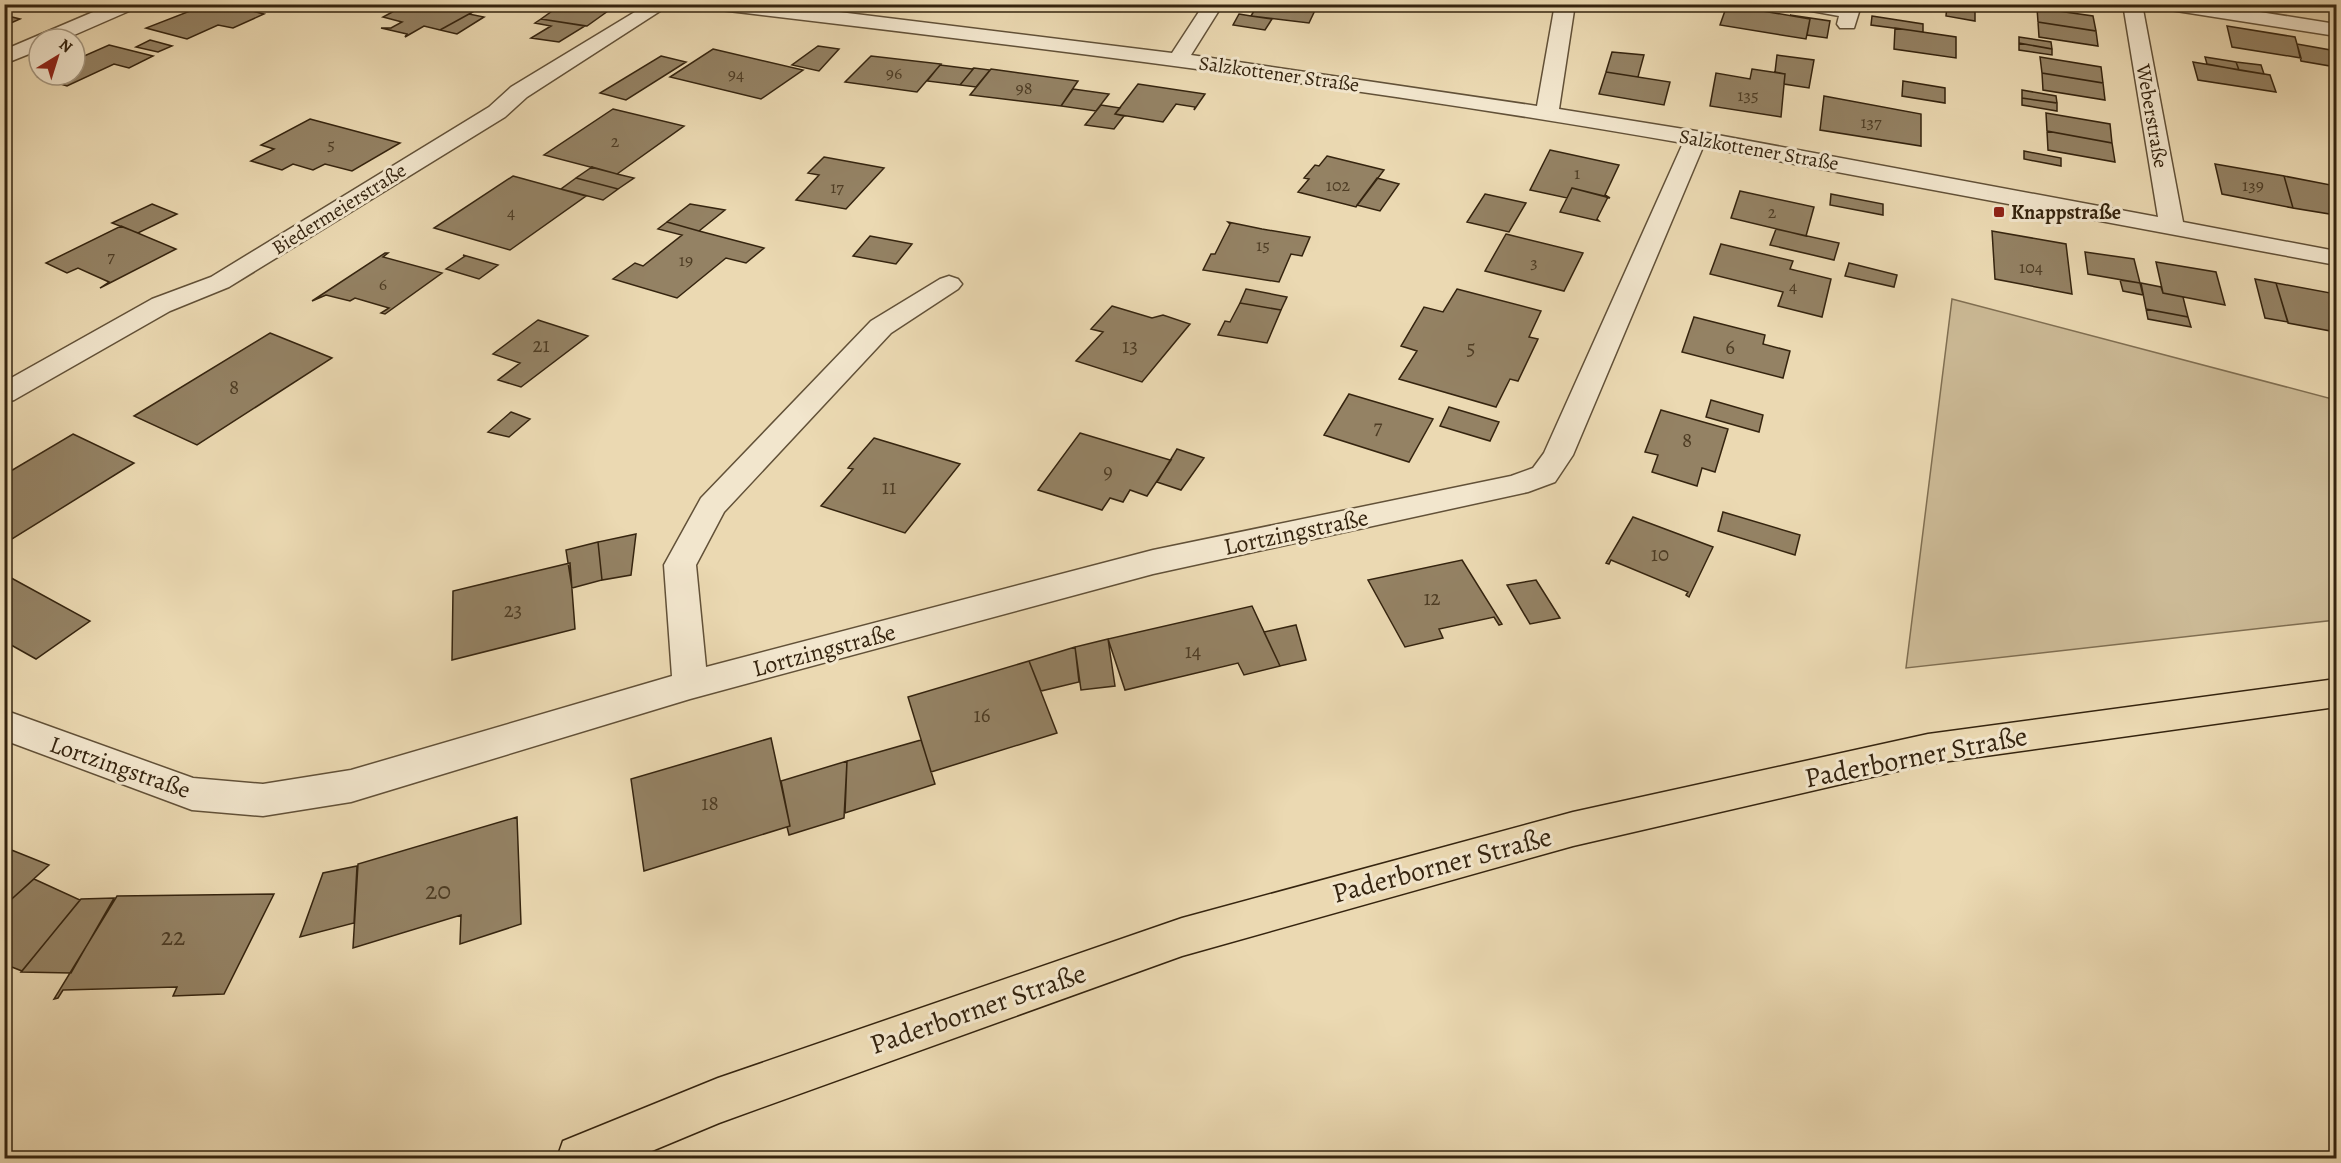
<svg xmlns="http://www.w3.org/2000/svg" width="2341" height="1163" viewBox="0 0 2341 1163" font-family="Alegreya,serif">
<rect width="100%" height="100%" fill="#ebd9b2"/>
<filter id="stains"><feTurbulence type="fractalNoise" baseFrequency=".00333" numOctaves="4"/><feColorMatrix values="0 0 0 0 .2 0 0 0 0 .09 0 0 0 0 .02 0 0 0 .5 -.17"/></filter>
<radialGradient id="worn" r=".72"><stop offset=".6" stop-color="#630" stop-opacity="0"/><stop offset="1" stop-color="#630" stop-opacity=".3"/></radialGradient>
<path fill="#ccba96" stroke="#806f52" stroke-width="1.5" d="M1952,299L2336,400V620L1906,668Z"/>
<path fill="#948264" stroke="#35240f" stroke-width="1.5" d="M208,4H225L264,14L233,28L218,25L187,39L146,28Z
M347,4H389L376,11Z
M407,4H464L480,8L440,30L424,26L405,37L407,34L381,28H391L402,22L383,17Z
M562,4H567L608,11L587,26L541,19Z
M963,4H1021L1017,10Z
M1120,4H1172L1168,11Z
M1258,4H1318L1309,23L1251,16Z
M1975,4V21L1946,16L1947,5Z
M2051,4H2067L2068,12L2051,9Z
M1727,5L1810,19L1806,39L1720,25Z
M2037,8L2093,16L2096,31L2038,22Z
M469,14L484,17L457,34L440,30Z
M1239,14L1251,16L1272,19L1265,30L1233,25Z
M4,15L20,19L4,26Z
M1790,15L1830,21L1827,38L1807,35L1810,19Z
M1872,16L1923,24V32L1871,25Z
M541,19L585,26L559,42L531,38L551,26L535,23Z
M2038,22L2096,31L2098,46L2039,37Z
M2227,26L2295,37L2301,58L2232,47Z
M1895,28L1956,37V58L1894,49Z
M2019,37L2051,42L2052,49L2019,43Z
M150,40L172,46L158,52L136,47Z
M2019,43L2052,49V55L2019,50Z
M2297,44L2336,51V67L2301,61Z
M109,45L153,56L129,68L114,64L67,86L37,77L75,75V60Z
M818,46L839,49L819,71L792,65Z
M713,49L803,70L761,99L670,77Z
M1612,52L1644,55L1638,77L1606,72Z
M1777,55L1814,60L1809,88L1784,84L1785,74L1775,72Z
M661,56L686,62L626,100L600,93Z
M871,56L941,64L917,92L845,82Z
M2040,57L2101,67L2103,83L2042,73Z
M2205,57L2236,62L2239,70L2207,64Z
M2193,62L2270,75L2276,92L2198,80Z
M2236,62L2261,65L2264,74L2239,70Z
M940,65L972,69L974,68L960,85L927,81Z
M974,68L990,70L976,87L960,85Z
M991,69L1027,74L1078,81L1061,106L970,95Z
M1752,69L1785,74L1781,117L1710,106L1716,73L1750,79Z
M1606,72L1670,82L1664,105L1599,94Z
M2042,73L2103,83L2105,100L2043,90Z
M1903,81L1945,88V103L1902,96Z
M1138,84L1205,94L1194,110L1195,107L1176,104L1163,122L1115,114Z
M1073,89L1109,94L1096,111L1061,106Z
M2022,90L2056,96L2057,103L2022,98Z
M1824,96L1921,114V146L1820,130Z
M2022,98L2057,103V111L2022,105Z
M1101,105L1120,108L1115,114L1124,116L1114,129L1085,125Z
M613,109L684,126L617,174L544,155Z
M2046,113L2110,124L2112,143L2047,131Z
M310,119L400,143L352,171L325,164L313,170L293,164L282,170L251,161L274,149L261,145Z
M2047,131L2112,143L2115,162L2048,150Z
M1550,150L1619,165L1605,195L1610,198L1572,188L1567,198L1530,190Z
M2024,151L2061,158V166L2024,159Z
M1327,156L1384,170L1356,207L1298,192L1309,179L1304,178L1315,165L1319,166Z
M824,157L884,168L846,209L796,200L819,175L808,173Z
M2215,164L2284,176L2293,208L2222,194Z
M592,167L617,174L634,178L618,189L576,178Z
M513,176L586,196L510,250L434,228Z
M2284,176L2336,186V215L2293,208Z
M576,178L618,189L603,200L561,189Z
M1377,178L1399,184L1380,211L1357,205Z
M1572,188L1608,197L1597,219L1599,221L1560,212Z
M1740,191L1814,207L1806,236L1731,218Z
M1485,194L1526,203L1509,232L1467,222Z
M1831,194L1883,204V215L1830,205Z
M152,204L177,214L138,233L112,223Z
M690,204L725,210L699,231L667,222Z
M667,222L699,231L764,248L746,263L726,258L677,298L613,279L635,263L643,266L682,235L658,229Z
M1228,222L1262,229L1310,237L1302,256L1291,254L1279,282L1203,270L1211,254H1215L1230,224Z
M121,226L176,249L100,288L109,282L78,268L67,273L46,263Z
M1776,229L1839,243L1834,260L1770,245Z
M1992,231L2066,244L2072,294L1995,279Z
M1506,234L1583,253L1564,291L1485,271Z
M870,236L912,244L896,264L853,256Z
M1721,244L1793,261L1790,269L1831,279L1822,317L1778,306L1783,292L1710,274Z
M2085,252L2134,259L2140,283L2088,274Z
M385,253H388L383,257L442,273L385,314L381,313L389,308L355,298L350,301L326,295L312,301Z
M463,255L498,265L479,279L446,269L465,256Z
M2156,262L2216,272L2225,305L2163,293Z
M1849,263L1897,275L1894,287L1845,276Z
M2255,279L2276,283L2288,322L2265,318Z
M2120,280L2140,283L2143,295L2123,291Z
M2141,283L2161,287L2163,293L2183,297L2188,317L2146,309Z
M2276,283L2336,294V332L2288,323Z
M1246,289L1287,297L1281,310L1240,303Z
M1457,289L1541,311L1529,337L1538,339L1518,381L1510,379L1496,407L1399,379L1417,351L1401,346L1424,307L1443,312Z
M1240,303L1281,310L1267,343L1218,335L1225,321L1230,322Z
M1112,306L1152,318L1163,315L1190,324L1142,382L1076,361L1103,332L1091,329Z
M2146,309L2188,317L2191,327L2148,319Z
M1694,317L1765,335L1763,344L1790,351L1783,378L1682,352Z
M538,320L588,336L521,387L498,380L520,363L493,354Z
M270,333L332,358L197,445L134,416Z
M1349,394L1433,419L1409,462L1324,435Z
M1711,400L1763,415L1759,432L1706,417Z
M1449,407L1499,422L1490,441L1440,426Z
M1661,410L1728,429L1715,472L1702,468L1697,486L1652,472L1658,455L1645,452Z
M511,412L530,419L509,437L488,432Z
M1080,433L1170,460H1171L1147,496L1130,490L1123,502L1110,498L1102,510L1038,490Z
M73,434L134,463L4,544V475Z
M874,438L960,464L905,533L821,506L853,469L848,468Z
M1177,449L1204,458L1181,490L1157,482Z
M1723,512L1800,535L1795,555L1718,531Z
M1633,517L1713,547L1689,597L1686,595L1688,592L1611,560L1609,564L1606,563Z
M636,534L631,575L602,580L598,542Z
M598,542L602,580L572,588L566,550Z
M1462,560L1502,624L1499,625L1494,617L1439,629L1443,638L1405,647L1368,580Z
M570,563L575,629L452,660L453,591Z
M4,574L90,621L36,659L4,641Z
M1536,580L1560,618L1530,624L1507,585Z
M1252,606L1280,666L1244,675L1238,663L1125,690L1108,639Z
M1296,625L1306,660L1280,666L1264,632Z
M1108,639L1115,686L1081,690L1075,647Z
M1075,647L1079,682L1041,691L1029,661Z
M1029,661L1057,733L931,772L908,697Z
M771,738L790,826L644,871L631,779Z
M921,740L935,784L845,813L847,761Z
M847,761L844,818L789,835L787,827L790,826L781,781Z
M517,817L521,924L460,944L461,915L353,948L358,864Z
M4,847L49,865L4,906Z
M357,866L354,923L300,937L323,873Z
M34,879L80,900L22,971L4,964V906Z
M274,894L224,994L173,996L177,987L63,990L58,998L54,999L117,896Z
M114,898L71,973L21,972L81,899Z"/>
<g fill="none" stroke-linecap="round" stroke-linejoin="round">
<defs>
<path id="minor" d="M112,4H138L136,8L65,39H39V50L4,64V50Z
M648,4H671L527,97L505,117L229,287L170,311L14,400L4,403V382L152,299L211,277L489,107L511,87Z
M711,4H774L1172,53L1204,4H1223L1191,55L1537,106L1555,4H1575L1559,109L1696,131L2158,217L2123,4H2142L2183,222L2336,251V265L1703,147L1573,455L1555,482L1528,492L1153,574L690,699L351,802L263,816L192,810L4,740V710L193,778L263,784L351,770L672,676L664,565L701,498L871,321L940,279L949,276L958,279L962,284L958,289L891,333L724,512L696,565L706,667L1153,550L1511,476L1533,468L1544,453L1683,143C1363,87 1042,48 720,10Z
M1793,4H1839L1856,8L1859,12L1854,28H1840L1837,24L1839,16L1795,8Z
M2161,4H2210L2336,24V36L2170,10Z"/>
<path id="major" d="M2336,679V707L1928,764L1573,846L1182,956L719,1123L635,1158H557L563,1141L718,1078L1182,918L1573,812L1928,734Z"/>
</defs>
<use href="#minor" stroke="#625138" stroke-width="3"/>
<use href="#major" stroke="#35240f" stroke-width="3"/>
<use href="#minor" fill="#f2e6cd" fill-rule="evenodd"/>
<use href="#major" fill="#ebd9b2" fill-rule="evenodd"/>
</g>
<rect fill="#8f2418" stroke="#f2e6cd" stroke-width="2" x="1993" y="206" width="12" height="12" rx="3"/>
<g text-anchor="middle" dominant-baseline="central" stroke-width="6" stroke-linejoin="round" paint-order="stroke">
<g font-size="18" fill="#4d3c24">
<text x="894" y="73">96</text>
<text x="736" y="74">94</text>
<text x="1024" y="88">98</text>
<text x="1748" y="95">135</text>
<text x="1871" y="122">137</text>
<text x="615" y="141">2</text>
<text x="331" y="144">5</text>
<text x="1577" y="173">1</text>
<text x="1338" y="185">102</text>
<text x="2253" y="185">139</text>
<text x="837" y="187">17</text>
<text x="511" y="212">4</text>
<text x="1772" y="212">2</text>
<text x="1263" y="245">15</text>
<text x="111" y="256">7</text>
<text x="686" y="260">19</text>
<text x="1534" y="262">3</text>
<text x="2031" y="267">104</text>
<text x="383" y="284">6</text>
<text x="1793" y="286">4</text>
</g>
<g font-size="20" fill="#35240f" stroke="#f2e6cd">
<text transform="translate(1279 74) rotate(8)">Salzkottener Straße</text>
<text transform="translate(2152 116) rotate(80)">Weberstraße</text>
<text transform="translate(1759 150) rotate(10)">Salzkottener Straße</text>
<text transform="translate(339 209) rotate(-32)">Biedermeierstraße</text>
</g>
<g font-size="20" font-weight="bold" fill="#35240f" stroke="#f2e6cd" text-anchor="start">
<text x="2011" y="212">Knappstraße</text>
</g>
<g font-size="21" fill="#4d3c24">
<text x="541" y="345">21</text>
<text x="1130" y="346">13</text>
<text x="1730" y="347">6</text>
<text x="1471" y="348">5</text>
<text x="234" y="387">8</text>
<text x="1378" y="427">7</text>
<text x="1687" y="440">8</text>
<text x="1108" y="471">9</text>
<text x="889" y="487">11</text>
<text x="1660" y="554">10</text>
<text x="1432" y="598">12</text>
<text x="513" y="610">23</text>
<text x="1193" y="651">14</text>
<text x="982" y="715">16</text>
<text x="710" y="803">18</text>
</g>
<g font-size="24" fill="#35240f" stroke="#f2e6cd">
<text transform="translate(1296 532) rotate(-12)">Lortzingstraße</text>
<text transform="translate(824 650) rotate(-15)">Lortzingstraße</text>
<text transform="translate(120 767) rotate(19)">Lortzingstraße</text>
</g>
<g font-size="26" fill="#4d3c24">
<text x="438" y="890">20</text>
<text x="173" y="936">22</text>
</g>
<g font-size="28" fill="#35240f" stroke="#f2e6cd">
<text transform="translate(1916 757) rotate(-11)">Paderborner Straße</text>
<text transform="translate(1442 865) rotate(-15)">Paderborner Straße</text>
<text transform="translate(978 1009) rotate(-19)">Paderborner Straße</text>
</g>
</g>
<rect width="2341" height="1163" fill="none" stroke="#ebd9b2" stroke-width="24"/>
<rect x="6" y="6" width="2329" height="1151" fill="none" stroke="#35240f" stroke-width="3"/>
<rect x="12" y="12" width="2317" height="1139" fill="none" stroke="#35240f" stroke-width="1.5"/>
<g transform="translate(57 57) rotate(38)"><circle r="28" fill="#f2e6cd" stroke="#a69881" stroke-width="1.5"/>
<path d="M0-4.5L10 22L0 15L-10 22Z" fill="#8f2418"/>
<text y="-9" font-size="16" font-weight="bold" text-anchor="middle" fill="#35240f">N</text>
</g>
<rect width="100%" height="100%" filter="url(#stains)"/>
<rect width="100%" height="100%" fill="url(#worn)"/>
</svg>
